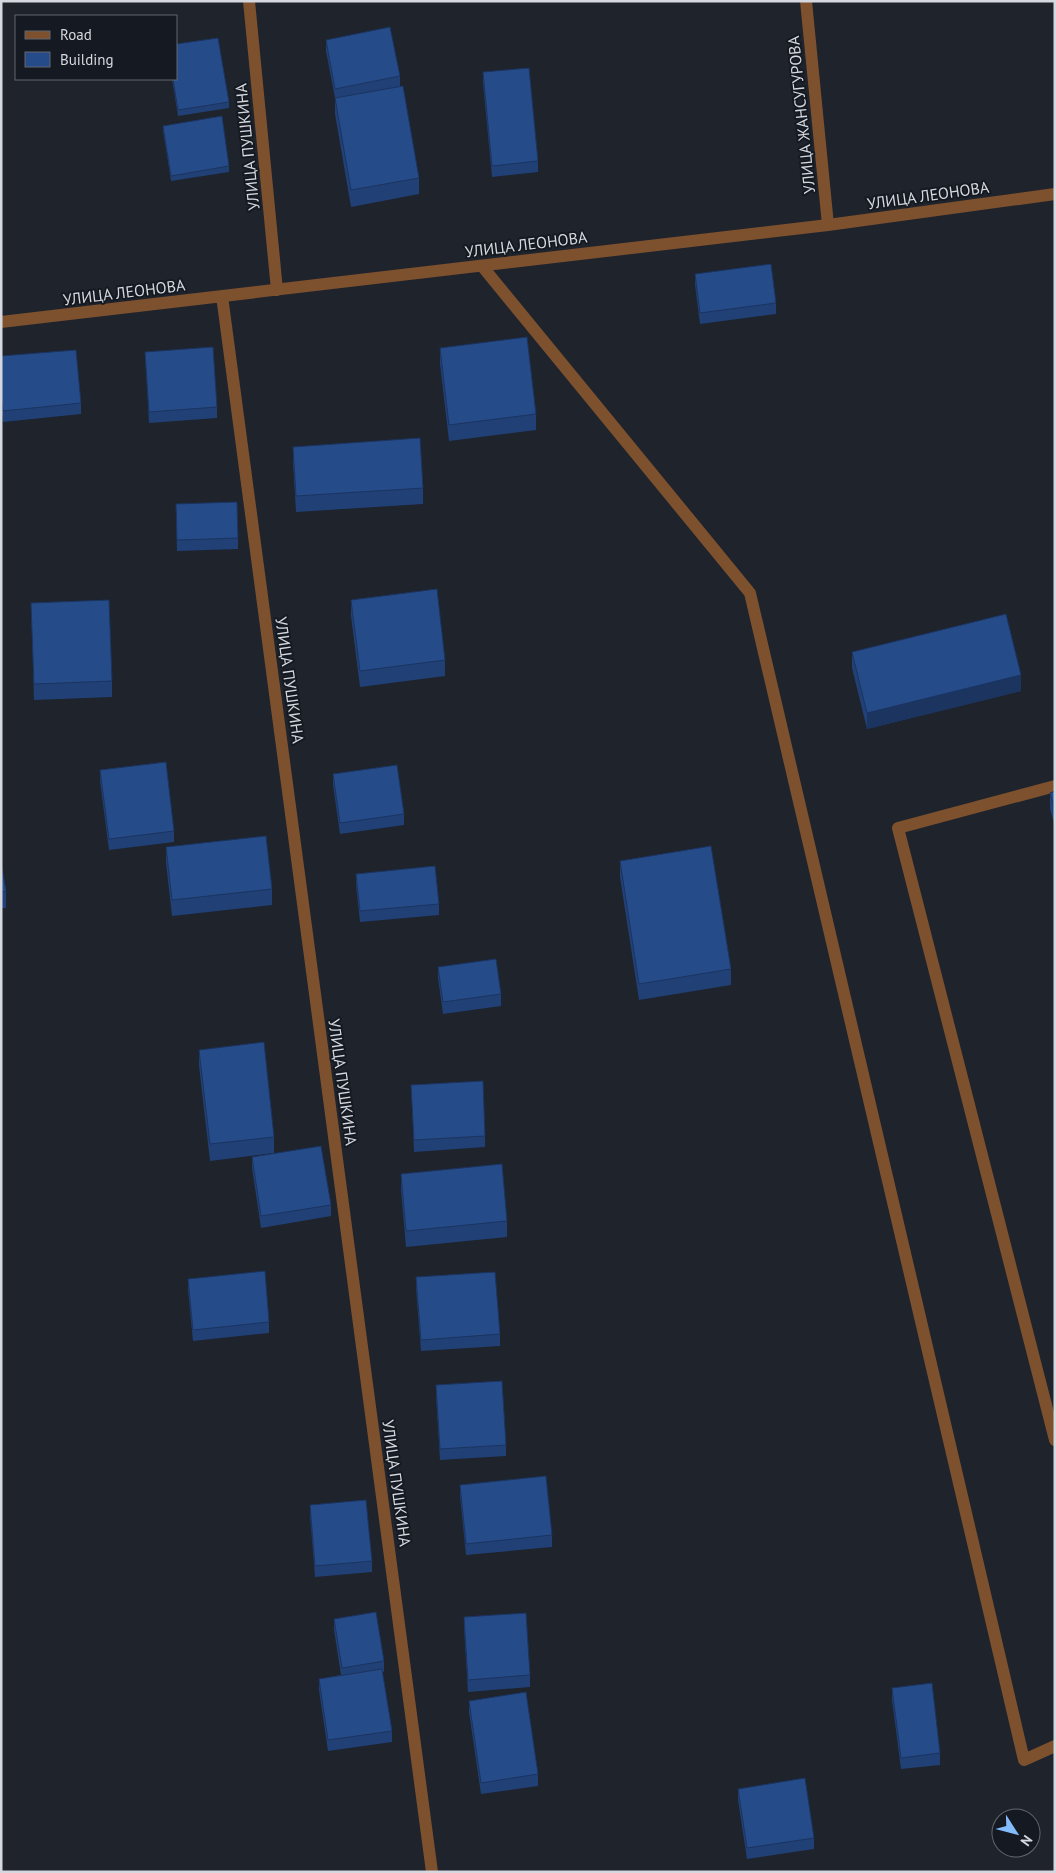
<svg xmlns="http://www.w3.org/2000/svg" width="1056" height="1873" viewBox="0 0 1056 1873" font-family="'PT Sans',sans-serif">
<rect width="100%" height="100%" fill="#1e232c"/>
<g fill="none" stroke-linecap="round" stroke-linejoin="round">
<path stroke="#7d502e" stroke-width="12" d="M482,266L750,593L1024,1760L1055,1746
M1055,786L898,828L1055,1440"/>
<path stroke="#7d502e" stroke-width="12" d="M249,1L277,290
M806,1L828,225
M222,296L432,1872
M1,322L828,225L1055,194"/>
</g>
<path fill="#214076" d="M326,40L400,76V87L419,178V194L351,207L335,114V98L326,51Z
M483,72L538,161V172L492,177L483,83Z
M172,79H176L229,102V108L178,116Z
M163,126L229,166V172L171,181L163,131Z
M695,274L776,303V314L700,324L695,285Z
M440,348L536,414V430L449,441L440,364Z
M145,352L217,407V418L149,423Z
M1,356L81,403V414L3,422L1,405Z
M293,447L423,488V504L296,512L293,463Z
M176,515L238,538V549L177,551Z
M351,600L445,660V676L360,687L351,616Z
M31,603L112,681V697L34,700Z
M852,652L1021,691L867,729L852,668Z
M100,770L174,831V842L109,850L100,781Z
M333,774L404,814V825L340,834L333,785Z
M1055,791V827L1050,809V793Z
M166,847L272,889V905L172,916L166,863Z
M620,861L731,969V985L639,1000L620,877Z
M1,862L6,891V908H1Z
M356,874L439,904V915L360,922L356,885Z
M438,967L501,994V1006L443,1014L438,978Z
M199,1050L274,1137V1153L210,1161L199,1066Z
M411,1085L485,1136V1147L414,1152Z
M252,1157L331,1205V1216L261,1228L252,1168Z
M401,1174L507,1221V1237L406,1247L401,1190Z
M416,1277L500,1334V1346L421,1351L416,1289Z
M188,1279L269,1322V1333L193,1341L188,1290Z
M436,1385L506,1445V1456L440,1460L436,1396Z
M460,1485L552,1535V1547L466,1555L460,1496Z
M310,1505L372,1561V1572L315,1577L310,1516Z
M464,1617L530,1675V1687L468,1692L464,1628Z
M334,1619L384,1661V1672H382L392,1731V1742L328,1751L319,1690V1679L341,1675L334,1630Z
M892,1688L940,1753V1765L901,1769L892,1700Z
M469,1701L538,1774V1786L481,1794L469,1712Z
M738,1789L814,1838V1849L747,1859L738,1800Z"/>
<path fill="#1b3460" d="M1021,675V691L867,729V713Z"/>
<path fill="#264b89" stroke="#1b3460" d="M390,27L400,76L335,89L326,40Z
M218,38L229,102L178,110L173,79H176V44Z
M529,68L538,161L492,166L483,72Z
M403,86L419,178L351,190L335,98Z
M222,116L229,166L171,176L163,126Z
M771,264L776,303L700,313L695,274Z
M527,337L536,414L449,425L440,348Z
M213,347L217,407L149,412L145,352Z
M76,350L81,403L3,411L1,394V356Z
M420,438L423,488L296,496L293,447Z
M237,502L238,538L177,540L176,504Z
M437,589L445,660L360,671L351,600Z
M109,600L112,681L34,684L31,603Z
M1006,614L1021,675L867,713L852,652Z
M166,762L174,831L109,839L100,770Z
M397,765L404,814L340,823L333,774Z
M1055,791V810L1050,793Z
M266,836L272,889L172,900L166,847Z
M711,846L731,969L639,984L620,861Z
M1,862L6,891L1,892Z
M435,866L439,904L360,911L356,874Z
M496,959L501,994L443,1002L438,967Z
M264,1042L274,1137L210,1144L199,1050Z
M483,1081L485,1136L414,1140L411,1085Z
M321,1146L331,1205L261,1216L252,1157Z
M502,1164L507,1221L406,1231L401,1174Z
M265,1271L269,1322L193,1330L188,1279Z
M495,1272L500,1334L421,1340L416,1277Z
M502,1381L506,1445L440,1449L436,1385Z
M546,1476L552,1535L466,1544L460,1485Z
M366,1500L372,1561L315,1566L310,1505Z
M376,1612L384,1661L342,1668L334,1619Z
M526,1613L530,1675L468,1680L464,1617Z
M382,1669L392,1731L328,1740L319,1679Z
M932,1683L940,1753L901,1758L892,1688Z
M526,1692L538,1774L481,1783L469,1701Z
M805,1778L814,1838L747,1848L738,1789Z"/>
<g text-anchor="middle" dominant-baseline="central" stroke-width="4" stroke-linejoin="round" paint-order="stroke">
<g font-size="16" fill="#d5d8de" stroke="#151a22">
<text transform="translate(801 115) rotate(-96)">УЛИЦА ЖАНСУГУРОВА</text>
<text transform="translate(247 147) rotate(-96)">УЛИЦА ПУШКИНА</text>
<text transform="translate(928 195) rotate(-8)">УЛИЦА ЛЕОНОВА</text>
<text transform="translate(526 244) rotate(-7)">УЛИЦА ЛЕОНОВА</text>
<text transform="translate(124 292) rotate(-7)">УЛИЦА ЛЕОНОВА</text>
<text transform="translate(290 680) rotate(82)">УЛИЦА ПУШКИНА</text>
<text transform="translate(343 1082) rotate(82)">УЛИЦА ПУШКИНА</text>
<text transform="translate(397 1483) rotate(82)">УЛИЦА ПУШКИНА</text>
</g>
</g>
<rect width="1056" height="1873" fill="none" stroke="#d5d8de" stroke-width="5"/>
<rect x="15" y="15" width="162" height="65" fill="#151a22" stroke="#62666d"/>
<rect x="25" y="31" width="25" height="8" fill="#7d502e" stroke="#62666d"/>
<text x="60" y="40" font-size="15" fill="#d5d8de">Road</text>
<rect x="25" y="52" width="25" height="15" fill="#264b89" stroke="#62666d"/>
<text x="60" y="65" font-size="15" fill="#d5d8de">Building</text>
<g transform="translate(1016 1833) rotate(126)"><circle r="24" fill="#151a22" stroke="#62666d"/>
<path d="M0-4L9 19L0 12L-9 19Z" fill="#83bcfb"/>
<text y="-8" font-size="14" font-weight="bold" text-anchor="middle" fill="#d5d8de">N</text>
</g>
</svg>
